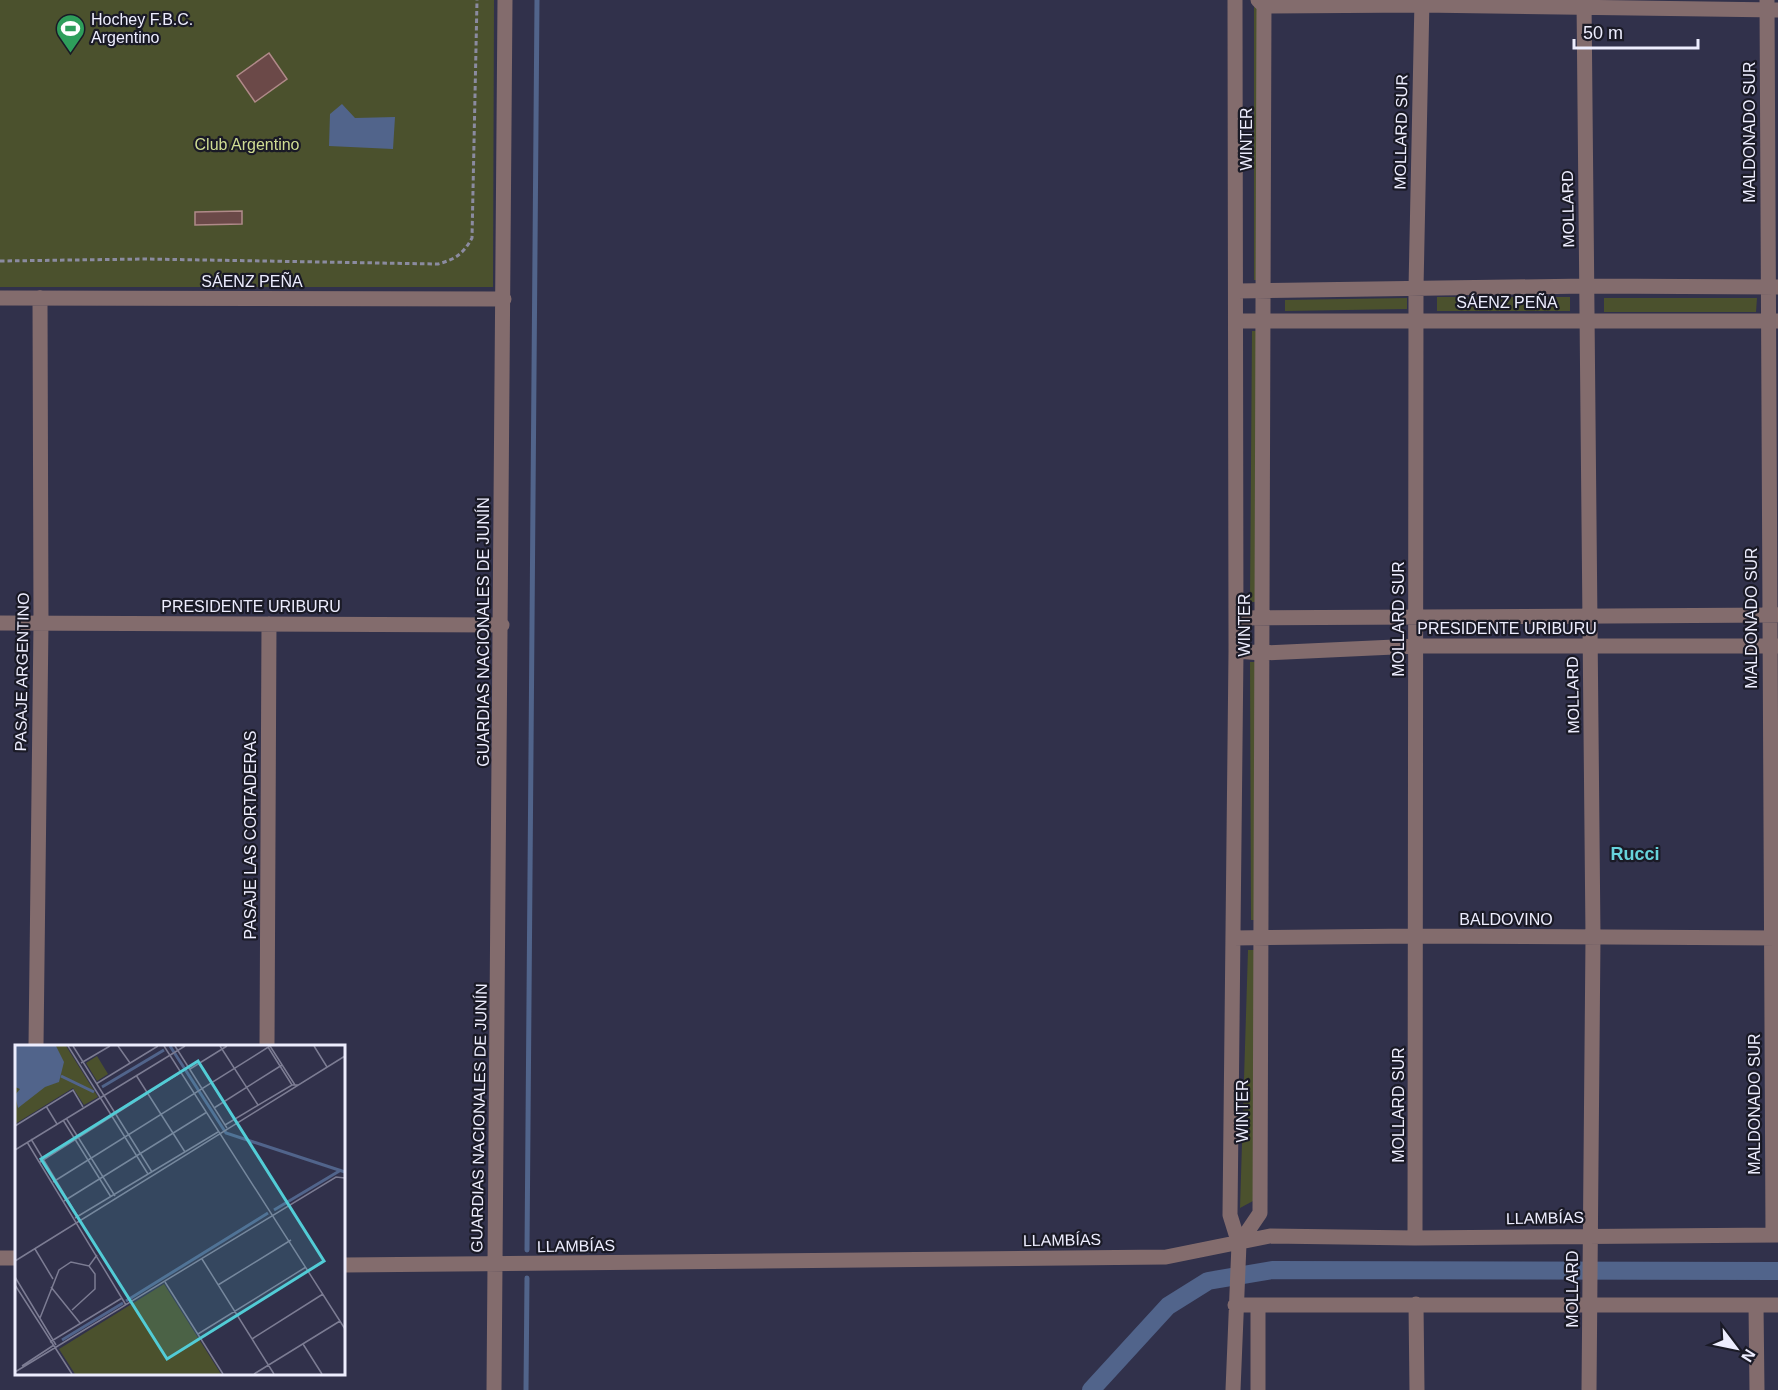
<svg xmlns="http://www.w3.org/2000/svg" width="1778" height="1390" viewBox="0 0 1778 1390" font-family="Arial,sans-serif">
<rect width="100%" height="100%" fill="#31314b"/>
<path fill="#4b512d" d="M0,0H494L493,287H0Z
M1254,0H1264V280H1254Z
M1437,297H1570V311H1437Z
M1407,298V309L1285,311V300Z
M1604,298H1757L1756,312H1604Z
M1252,331H1264L1263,602H1250Z
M1250,662H1259L1260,920H1251Z
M1248,950H1260L1253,1201L1240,1208Z"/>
<path fill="#51648b" d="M342,104L355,118L395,117L393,149L329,146L330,114Z"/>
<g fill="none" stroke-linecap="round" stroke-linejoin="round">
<path stroke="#51648b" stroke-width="5" d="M527,1250L537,0
M526,1390L527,1278"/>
<path stroke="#51648b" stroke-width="18" d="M1091,1390L1168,1306L1208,1281L1272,1270L1778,1271"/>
</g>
<path fill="#6b4948" stroke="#b08a89" stroke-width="1.5" d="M269,53L287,79L255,102L237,76Z
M242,211V224L195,225V212Z"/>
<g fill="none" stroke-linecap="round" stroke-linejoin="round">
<path stroke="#8b8ba0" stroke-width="3" stroke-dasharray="4.5 3" stroke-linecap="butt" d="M0,261L146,259L438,264C456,259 463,254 472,238L477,0"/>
<path stroke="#836c6d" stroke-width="15" d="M1258,0L1264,6L1421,5L1778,10
M1584,0L1593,937L1589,1390
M1767,0L1773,1235
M1237,291L1587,286L1778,287
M0,298L504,299
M1236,321H1778
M1236,618L1778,615
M0,623L502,625
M1236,651L1262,653L1416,646H1778
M1233,938L1416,936L1778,938
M36,1046L41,623L40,298
M267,1046L269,624
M1415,1238L1416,288L1422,0
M1239,1244L1260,1213L1264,0
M0,1258H16
M344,1265L1166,1257L1270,1236L1415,1238L1778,1235
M1416,1304L1417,1390
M1235,1305H1778
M1756,1305L1757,1390
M494,1390L505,0
M1233,1390L1239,1244L1230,1215L1236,651L1235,0
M1258,1390V1305"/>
</g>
<defs>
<symbol id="stadium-pin" viewBox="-11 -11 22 30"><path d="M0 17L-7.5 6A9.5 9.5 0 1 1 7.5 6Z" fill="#2e9e5b" stroke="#1a1a26"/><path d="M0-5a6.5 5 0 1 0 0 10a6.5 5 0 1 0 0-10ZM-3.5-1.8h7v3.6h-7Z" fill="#fff"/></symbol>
</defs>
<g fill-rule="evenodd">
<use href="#stadium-pin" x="54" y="12" width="33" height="45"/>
</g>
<g text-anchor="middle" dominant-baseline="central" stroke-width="4.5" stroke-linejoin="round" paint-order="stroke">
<g font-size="16" fill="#ededfe" stroke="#1a1a26" text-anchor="start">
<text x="91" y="19">Hochey F.B.C.<tspan x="91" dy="18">Argentino</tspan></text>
</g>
<g font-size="16" fill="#ededfe" stroke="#1a1a26">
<text transform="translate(1401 132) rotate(-89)">MOLLARD SUR</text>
<text transform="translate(1749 132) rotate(-90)">MALDONADO SUR</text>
<text transform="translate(1246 139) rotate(-90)">WINTER</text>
<text transform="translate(1568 209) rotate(-91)">MOLLARD</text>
<text x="252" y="281">SÁENZ PEÑA</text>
<text x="1507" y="302">SÁENZ PEÑA</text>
<text x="251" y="606">PRESIDENTE URIBURU</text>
<text transform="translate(1751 618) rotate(-90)">MALDONADO SUR</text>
<text transform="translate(1398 619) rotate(-90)">MOLLARD SUR</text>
<text transform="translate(1244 625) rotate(-90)">WINTER</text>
<text x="1507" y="628">PRESIDENTE URIBURU</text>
<text transform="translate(483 632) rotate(-90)">GUARDIAS NACIONALES DE JUNÍN</text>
<text transform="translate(22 672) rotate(-89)">PASAJE ARGENTINO</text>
<text transform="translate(1573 695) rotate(-91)">MOLLARD</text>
<text transform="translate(250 835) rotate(-90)">PASAJE LAS CORTADERAS</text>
<text x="1506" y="919">BALDOVINO</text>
<text transform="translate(1754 1104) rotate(-90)">MALDONADO SUR</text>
<text transform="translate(1398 1105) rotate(-90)">MOLLARD SUR</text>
<text transform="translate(1242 1111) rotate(-90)">WINTER</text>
<text transform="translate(479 1118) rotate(-89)">GUARDIAS NACIONALES DE JUNÍN</text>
<text transform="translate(1545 1218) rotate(-1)">LLAMBÍAS</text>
<text transform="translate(1062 1240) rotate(-1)">LLAMBÍAS</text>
<text transform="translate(576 1246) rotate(-1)">LLAMBÍAS</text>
<text transform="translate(1572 1289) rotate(-90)">MOLLARD</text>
</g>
<g font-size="16" fill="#cfdc93" stroke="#1a1a26">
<text x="247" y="144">Club Argentino</text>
</g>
<g font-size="18" font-weight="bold" fill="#67d3dc" stroke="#1a1a26">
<text x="1635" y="854">Rucci</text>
</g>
</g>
<g transform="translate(15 1045)">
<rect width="330" height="330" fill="#31314b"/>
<path d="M0,1H51L83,52L69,60L58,43L0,79ZM82,11L93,29L82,36L71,18ZM149,239L206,329H60L44,304Z" fill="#4b512d"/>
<path d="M0,1H41L49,17L44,37L30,42L3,63L0,50L5,44L0,42Z" fill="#51648b"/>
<path fill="none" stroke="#51648b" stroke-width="3" d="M155,1L211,88L330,127M46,31L79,47M87,42L149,5M259,165L326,125M111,256L253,168M47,295L108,258"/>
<path fill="none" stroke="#7c7c93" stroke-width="1.5" d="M53,1L133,129M58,1L137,127M103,1L115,18M149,1L330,284M160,1L212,83M205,1L243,60M255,1L280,40M299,1L312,22M253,2L277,40M66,18L95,1M175,24L212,1M121,30L170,107M81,39L143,1M31,61L42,79M199,63L267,20M51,73L100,151M48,75L96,152M210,80L277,40H283M0,81L58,45L68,62M16,94L63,172M12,97L111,260M0,105L170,1M25,117L166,27M38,137L255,1M49,156L192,67M60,173L203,87M20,204L38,234M187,214L259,329M0,216L330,11M0,232L41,300M150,237L208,329M0,240L57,329M203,240L276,195M36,242L65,278M57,265L80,244V229L74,221M25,273L44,225L56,217L74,221L82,210M183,289L291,222M237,294L308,249M35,297L107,253M288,299L307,329M7,321L39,300M0,327L321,132L330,133M239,329L325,276"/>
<path fill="#52ccd6" fill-opacity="0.15" stroke="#52ccd6" stroke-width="3" d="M183,16L309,216L152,314L26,114Z"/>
<rect width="330" height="330" fill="none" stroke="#ededfe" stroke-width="3"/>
</g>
<g transform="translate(1736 1348) rotate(122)" stroke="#1a1a26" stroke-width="4.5" paint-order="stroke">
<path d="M0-4.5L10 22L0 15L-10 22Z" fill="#ededfe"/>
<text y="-9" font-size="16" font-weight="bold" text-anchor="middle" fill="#ededfe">N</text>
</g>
<path d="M1574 39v9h124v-9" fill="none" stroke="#ededfe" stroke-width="3"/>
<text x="1583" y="39" font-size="18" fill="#ededfe" stroke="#1a1a26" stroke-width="4.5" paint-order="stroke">50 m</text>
</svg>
